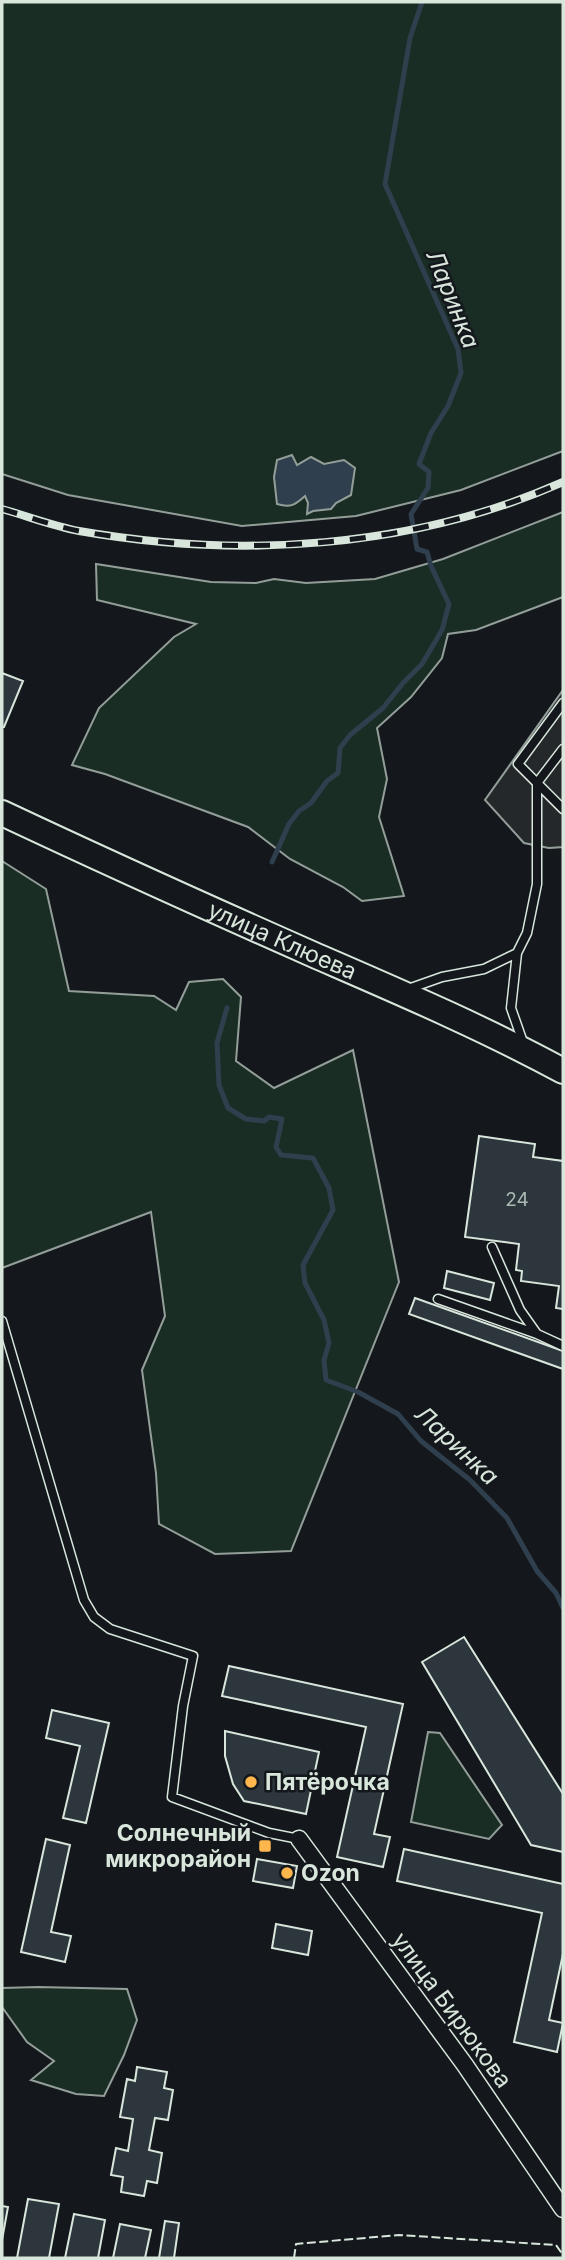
<svg xmlns="http://www.w3.org/2000/svg" width="565" height="2260" viewBox="0 0 565 2260" font-family="Inter,sans-serif">
<rect width="100%" height="100%" fill="#14181c"/>
<path fill="#1a2d24" stroke="#939e99" stroke-width="2" d="M2,2H563V451L461,490L356,516L242,526L68,495L2,474Z
M563,512V597L476,630L448,634L442,658L411,697L377,728L387,779L379,817L404,896L362,901L343,887L290,859L248,827L105,774L72,765L99,708L174,637L196,624L97,600L96,564L211,582L256,583L274,579L306,583L375,579L443,559Z
M2,861L46,889L69,991L154,996L176,1010L189,982L223,979L241,997L236,1061L274,1088L353,1050L399,1282L291,1551L215,1554L159,1524L156,1473L142,1370L165,1316L151,1212L2,1268Z
M428,1732L440,1733L502,1825L489,1839L411,1822Z
M38,1987L127,1989L137,2020L124,2055L104,2096L76,2094L31,2080L54,2061L27,2042L2,2007V1988Z"/>
<path fill="#24282b" stroke="#939e99" stroke-width="2" d="M563,690V847L549,848L524,843L485,800Z"/>
<path fill="#2f3f4d" stroke="#939e99" stroke-width="2" d="M292,455L297,465L311,457L324,464L344,460L355,468L351,495L336,503L331,509L313,511L307,514L308,503L305,496C295,505 291,508 277,504L274,477L277,460Z"/>
<g fill="none" stroke-linecap="round" stroke-linejoin="round">
<path stroke="#2f3f4d" stroke-width="5" d="M272,862L289,824L299,811L311,803L327,781L338,773L340,748L350,735L383,708L403,683L422,664L442,630L449,604L431,566L427,552L417,549L411,514L428,488L429,472L419,464L431,433L448,406L461,373L458,349L385,184L410,38L422,2
M227,1008L217,1043L219,1085L228,1108L246,1119L264,1121L269,1117L282,1119L276,1147L281,1155L313,1158L329,1188L333,1210L303,1265L305,1283L324,1320L329,1343L324,1360L326,1380L358,1392L398,1414L421,1441L470,1480L507,1518L537,1571L556,1593L563,1608"/>
</g>
<path fill="#2c363c" stroke="#d8e6dc" stroke-width="2" d="M2,673L23,681L4,727H2Z
M479,1136L535,1144L533,1157L563,1161V1309L556,1308L559,1286L521,1281L522,1271L516,1270L519,1244L465,1237Z
M447,1271L494,1283L490,1300L444,1288Z
M415,1298L563,1351V1369L409,1314Z
M464,1637L563,1794V1852L531,1845L422,1662Z
M229,1666L403,1704L374,1834L390,1837L383,1867L337,1857L366,1727L222,1696Z
M52,1710L109,1723L86,1823L63,1818L80,1746L46,1738Z
M225,1731L319,1752L306,1814L244,1801L233,1784L225,1756Z
M46,1839L70,1845L51,1932L71,1936L65,1962L21,1952Z
M404,1849L563,1884V1954L549,2020L563,2023L557,2052L514,2042L542,1913L397,1881Z
M257,1859L297,1866L293,1888L253,1881Z
M276,1924L312,1931L308,1955L272,1948Z
M137,2067L167,2072L164,2088L173,2090L168,2120L155,2118L149,2150L162,2153L157,2183L147,2181L144,2196L121,2192L123,2177L111,2175L116,2148L128,2151L133,2119L120,2117L127,2079L135,2081Z
M28,2199L59,2204L49,2258H17Z
M2,2206L8,2207L2,2240Z
M74,2214L105,2220L98,2258H65Z
M165,2221L179,2223L174,2258H159Z
M120,2224L151,2230L145,2258H113Z"/>
<g fill="none" stroke-linecap="round" stroke-linejoin="round">
<defs>
<path id="lane" d="M563,703L518,764L563,809
M408,989L442,977L484,969L517,953
M524,1045L511,1008L517,953L527,933L537,884V783L563,749
M492,1247L520,1310L537,1334
M438,1299L537,1334L563,1346
M2,1321L84,1600L94,1617L110,1629L193,1656L183,1706L172,1797L269,1833L299,1839"/>
<path id="street" d="M299,1839L465,2065L563,2209"/>
<g id="primary">
<path id="s1" d="M2,813C104,861 208,908 312,954C397,991 482,1027 563,1071"/>
</g>
</defs>
<use href="#lane" stroke="#d8e6dc" stroke-width="11"/>
<use href="#street" stroke="#d8e6dc" stroke-width="19"/>
<use href="#primary" stroke="#d8e6dc" stroke-width="28"/>
<use href="#lane" stroke="#14181c" stroke-width="8"/>
<use href="#street" stroke="#14181c" stroke-width="16"/>
<use href="#primary" stroke="#14181c" stroke-width="24"/>
<defs>
<path id="rail" d="M2,509C27,516 53,526 79,531C240,559 412,549 563,482"/>
</defs>
<use href="#rail" stroke="#d8e6dc" stroke-width="8"/>
<use href="#rail" stroke="#14181c" stroke-width="5" stroke-dasharray="16" stroke-linecap="butt"/>
<path stroke="#d8e6dc" stroke-width="2" stroke-dasharray="9 3.5" stroke-linecap="butt" d="M294,2258L296,2244L399,2235L556,2245L563,2255"/>
</g>
<g fill="#ffb74d" stroke="#14181c" stroke-width="2.5">
<circle cx="251" cy="1782" r="7"/>
<rect x="258" y="1839" width="14" height="14" rx="3.5"/>
<circle cx="287" cy="1873" r="7"/>
</g>
<g text-anchor="middle" dominant-baseline="central" stroke-width="5" stroke-linejoin="round" paint-order="stroke">
<g font-size="19" fill="#adbab4">
<text x="517" y="1199">24</text>
</g>
<g font-size="23" fill="#d8e6dc" stroke="#14181c">
<text stroke="none"><textPath href="#s1" startOffset="308">улица Клюева</textPath></text>
<text transform="translate(452 2010) rotate(54)">улица Бирюкова</text>
</g>
<g font-size="23" font-weight="bold" fill="#d8e6dc" stroke="#14181c" text-anchor="start">
<text x="265" y="1782">Пятёрочка</text>
<text x="251" y="1833" text-anchor="end">Солнечный<tspan x="251" dy="26">микрорайон</tspan></text>
<text x="301" y="1873">Ozon</text>
</g>
<g font-size="24" font-style="italic" fill="#d8e6dc" stroke="#14181c">
<text transform="translate(453 299) rotate(68)">Ларинка</text>
<text transform="translate(457 1445) rotate(43)">Ларинка</text>
</g>
</g>
<rect width="565" height="2260" fill="none" stroke="#d8e6dc" stroke-width="7"/>
</svg>
